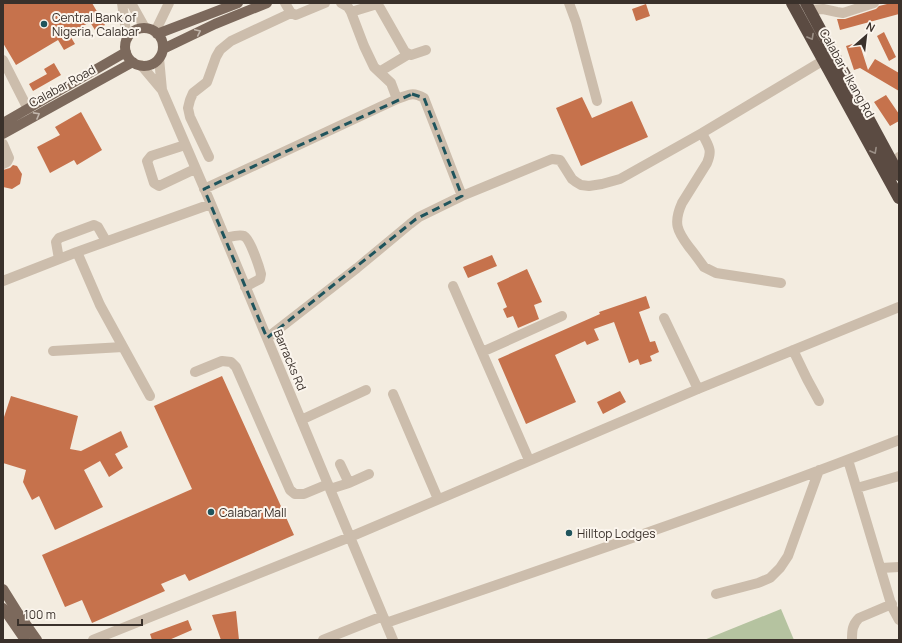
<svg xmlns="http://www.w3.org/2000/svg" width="902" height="643" viewBox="0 0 902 643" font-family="Manrope,sans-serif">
<rect width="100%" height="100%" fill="#f3ece0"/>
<path fill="#b5c3a0" d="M781,609L794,640H704Z"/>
<path fill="#c6724c" d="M3,3H92L105,25L95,30L90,22L69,34L75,44L64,50L58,40L16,65L3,43Z
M891,3H899V14L840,30L837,19H845L876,9L879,6Z
M646,4L650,16L636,21L632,9Z
M884,32L896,57L889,61L877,36Z
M859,42L868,70L875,59L899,73V91L860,68L854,70L846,46Z
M54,63L61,75L33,91L29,84L47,74L44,69Z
M886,95L899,114V121L890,126L874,102Z
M582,97L592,118L632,101L648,137L581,166L556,108Z
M81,112L102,150L77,165L74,160L50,173L37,147L60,135L55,127Z
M13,165L17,166L22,174L20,184L12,189L3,187V170L10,168Z
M492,255L497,266L468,278L463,267Z
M527,269L542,302L534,305L539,319L518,328L513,316L507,318L503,309L507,307L497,283Z
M646,296L650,308L639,312L650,342L655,341L659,352L650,356L652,361L640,365L638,359L629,363L614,322L594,329L599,340L587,345L585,341L555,355L576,402L526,424L498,359L600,314L599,312Z
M222,376L294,535L189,581L185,574L161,584L165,591L92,623L82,600L65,607L42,555L192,489L154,406Z
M620,391L626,402L603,414L597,402Z
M11,396L78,416L70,449L81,451L121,431L128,447L115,454L123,468L109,477L100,461L84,470L103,507L55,530L39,496L32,500L23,482L26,470L3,463V420Z
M236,611L239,640H221L212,615Z
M188,620L192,630L169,640H152L150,634Z"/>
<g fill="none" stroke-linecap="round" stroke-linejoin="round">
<path stroke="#ccbdac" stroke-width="10" d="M122,3L127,39
M131,3L145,28
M285,3L291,13L296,15L325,3
M341,3L348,7L351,12L364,46L374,67L391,83L397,99
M569,3L576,22L597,101
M810,10L823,9L837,12L843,13L874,3
M351,12L374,5H378L380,8L405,52L411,55L426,50
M155,32L169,3
M159,58L162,90L211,204L393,640
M3,60L28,109
M141,65L162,90
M379,72L409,54
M702,133C708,146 713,149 707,163L682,203C673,223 677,231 689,247C694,253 699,260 704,267L716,273L781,283
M3,144L9,158L7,162L3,164
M185,145L151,156L147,161L154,183L159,186L195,169
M209,157L190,117L188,108L190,100L193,93L207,82L216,57L220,50L231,41L291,13
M886,167L893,163L899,157
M204,189L397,99C409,95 412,91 424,98L462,196
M225,238C230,237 239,234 244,236C250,239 259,266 261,274L260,279L245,287
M77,252L100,305L150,396
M59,259L56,242L59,238L94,225L98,227L106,241
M3,281L77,252L211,204
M453,286L529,460
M664,318L698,389
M267,338L357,268L410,224L419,217L462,196L552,159L560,160L572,179L576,182L581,185L589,186L602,184L620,179L702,133L824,60
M793,350L807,379L819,401
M53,351L123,347
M482,352L562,316
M195,372L222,361L231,362L236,367L290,490L295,494H304L328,484
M393,394L438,499
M301,420L366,390
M848,460L892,607L899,620
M349,483L369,474
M857,488L899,476
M330,489L349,483L340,464
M881,568L899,567
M716,594L758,583L770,578L780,568L788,556L819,470
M386,623C557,564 730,506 899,440
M93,640L350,537L698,389L899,307
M323,640L383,616
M852,640C852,631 852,625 859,618L892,604"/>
<path stroke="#7c695c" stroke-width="10" d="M125 47a19 19 0 1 1 38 0a19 19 0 1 1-38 0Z
M157,34L238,3
M163,49L215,24L267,3
M3,123L126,52
M3,134L133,62
M3,589L18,613L37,640
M3,608L25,640"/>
<path stroke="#5b4b42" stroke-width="12" d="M792,3L899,198
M806,3L899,175"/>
</g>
<defs><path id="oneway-chevron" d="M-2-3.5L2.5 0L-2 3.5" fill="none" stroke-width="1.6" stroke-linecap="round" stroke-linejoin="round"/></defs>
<g stroke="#c2b6ac">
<use href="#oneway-chevron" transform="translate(198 32) rotate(-25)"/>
<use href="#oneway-chevron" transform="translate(37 115) rotate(-29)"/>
</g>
<g stroke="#9b8f86">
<use href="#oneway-chevron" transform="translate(811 37) rotate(61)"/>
<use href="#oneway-chevron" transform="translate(874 151) rotate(61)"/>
</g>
<path fill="none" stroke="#1f545c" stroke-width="3" stroke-dasharray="8 5" stroke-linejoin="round" d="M412,94L424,98L462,196L416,219L267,338L204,189Z"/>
<g fill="#1f545c" stroke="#fbf5ed" stroke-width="1.5">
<circle cx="44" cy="24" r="4"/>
<circle cx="211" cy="512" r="4"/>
<circle cx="569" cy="533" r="4"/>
</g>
<g text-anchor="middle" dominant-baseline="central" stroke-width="4" stroke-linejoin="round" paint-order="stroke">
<g font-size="12" fill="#3a312b" stroke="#fbf5ed" text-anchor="start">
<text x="52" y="17">Central Bank of<tspan x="52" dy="14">Nigeria, Calabar</tspan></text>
<text x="219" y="512">Calabar Mall</text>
<text x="577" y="533">Hilltop Lodges</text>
</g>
<g font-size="12" fill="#3a312b" stroke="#fbf5ed">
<text transform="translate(847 73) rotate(61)">Calabar - Ikang Rd</text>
<text transform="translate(62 86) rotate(-29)">Calabar Road</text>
<text transform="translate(290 360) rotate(67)">Barracks Rd</text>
</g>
</g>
<rect width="902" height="643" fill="none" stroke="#3a312b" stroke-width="8"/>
<g transform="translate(866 36) rotate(28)" stroke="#fbf5ed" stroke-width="3" paint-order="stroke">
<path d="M0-3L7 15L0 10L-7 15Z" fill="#3a312b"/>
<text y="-6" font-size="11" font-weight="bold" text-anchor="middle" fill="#3a312b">N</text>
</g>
<path d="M18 619v6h124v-6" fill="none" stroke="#3a312b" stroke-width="2"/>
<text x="24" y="619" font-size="12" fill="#3a312b" stroke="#fbf5ed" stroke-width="3" paint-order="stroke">100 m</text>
</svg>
